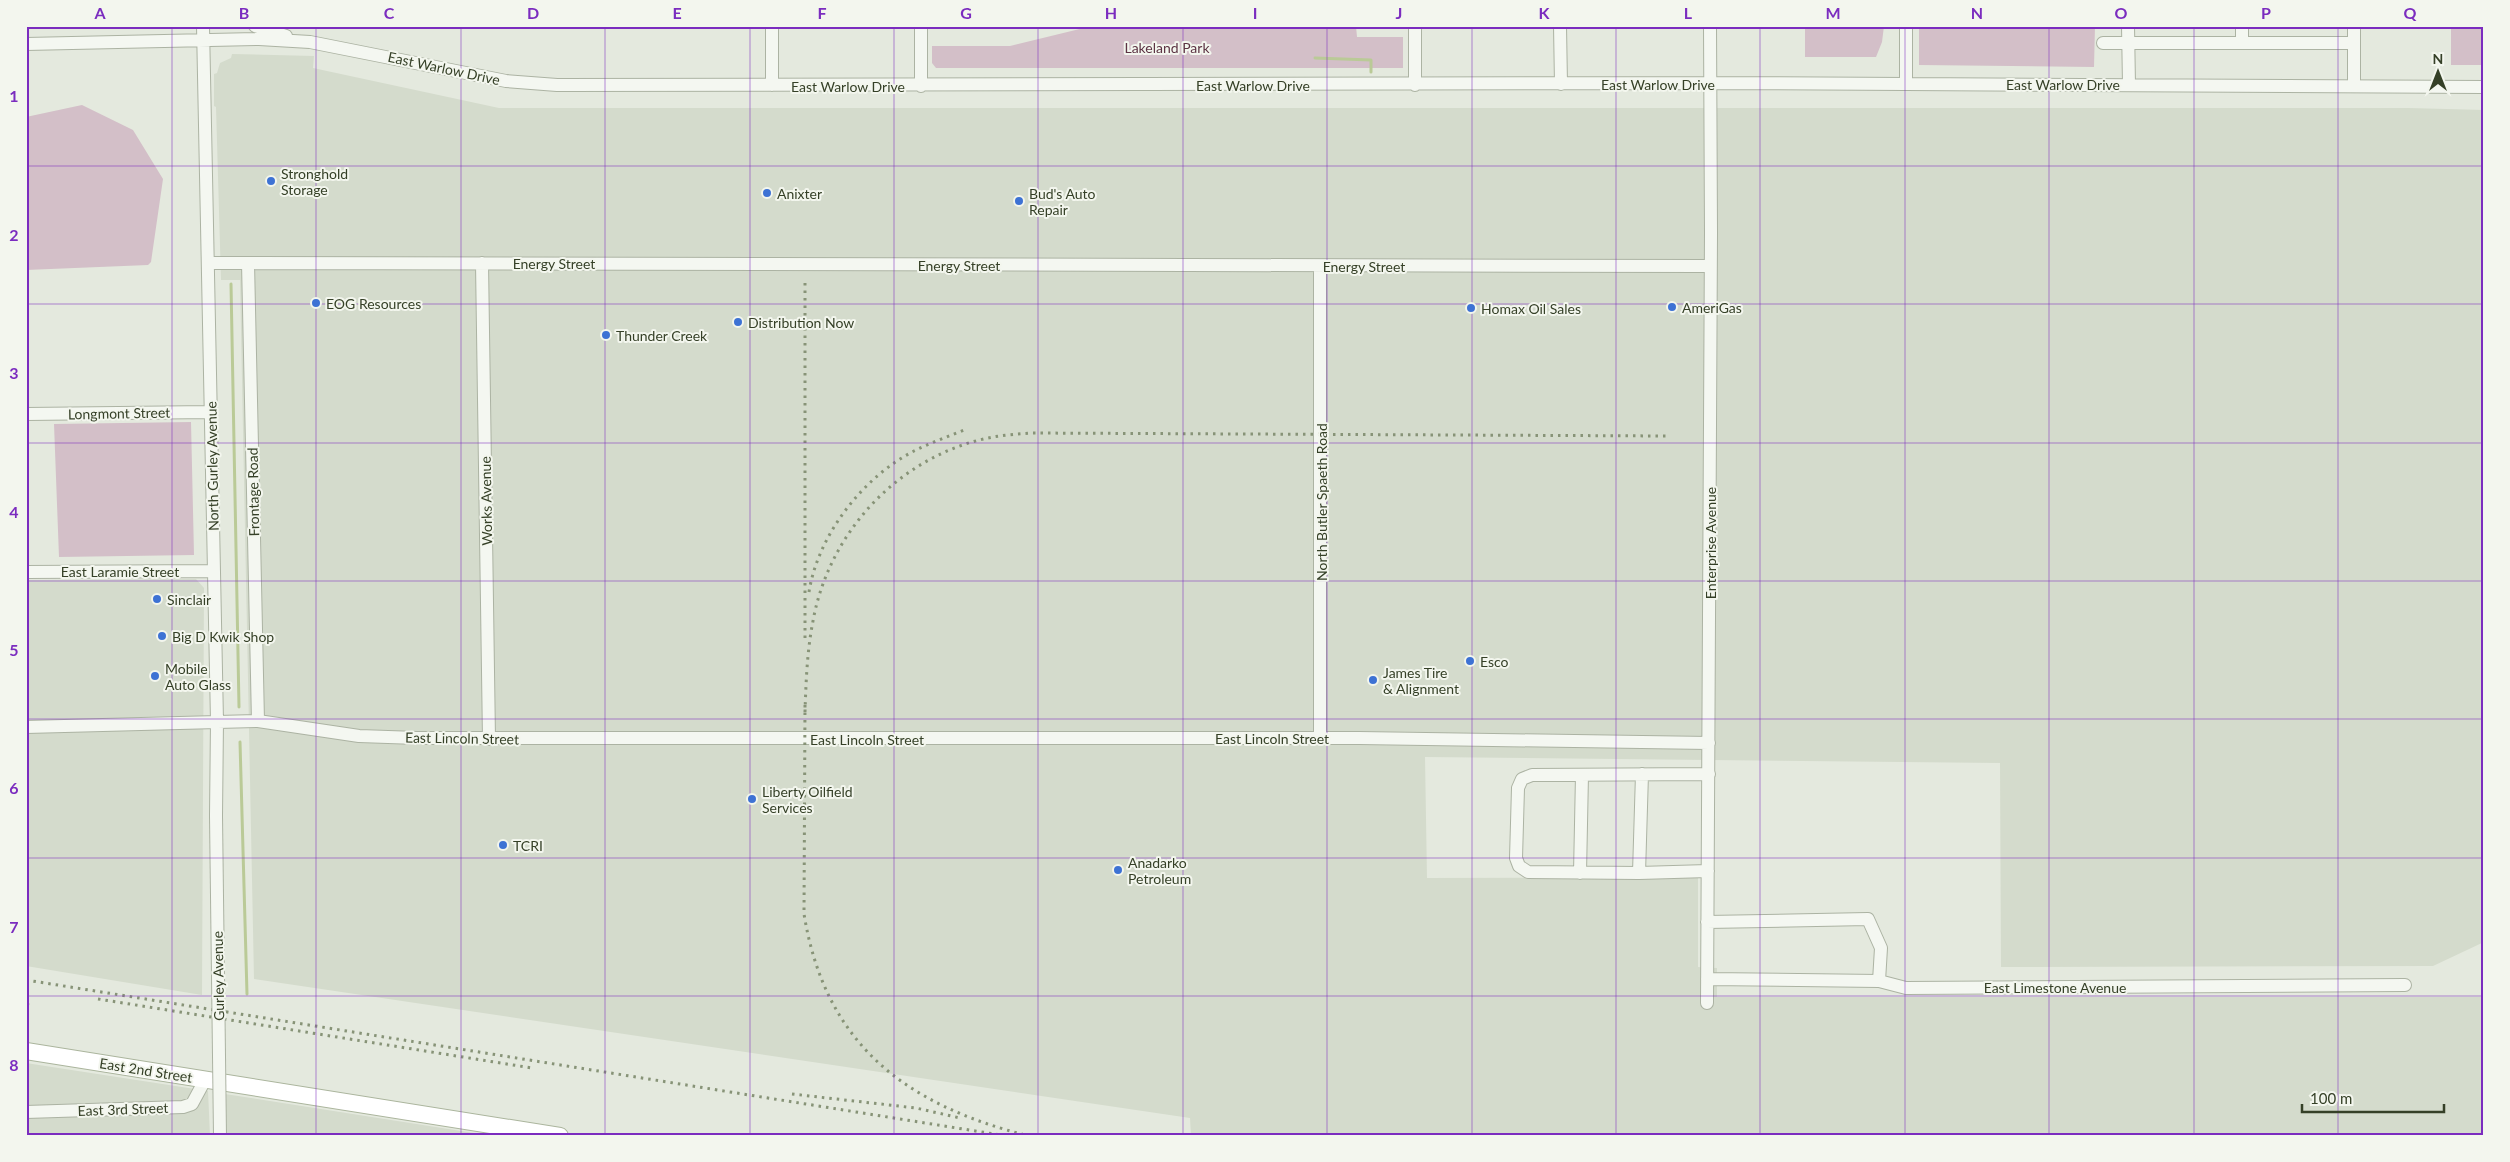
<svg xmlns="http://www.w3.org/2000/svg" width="2510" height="1162" viewBox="0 0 2510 1162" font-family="Lato,sans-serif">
<rect width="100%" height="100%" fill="#e4e9de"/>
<path fill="#d4dbcc" d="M232,54L314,56L313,68L499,108H2409L2484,110V942L2433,966L2001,967L2000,763L1425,757L1427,878L1698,877V967L1717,968V997H2484V1136H1191L1190,1118L254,979L240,280H221L216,107L214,106V74L217,73L220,63L231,58Z
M196,579L204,588L202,995L26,966V580Z
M26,1063L208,1091L210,1136H26Z
M225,1094L493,1136H226Z"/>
<path fill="#d3bfc8" d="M1092,26H1356L1357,37H1403V68H936L932,63V46H1010Z
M1805,26H1884L1882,42L1876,57H1805Z
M1919,26H2095L2094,67L1919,65Z
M2451,26H2484V65H2451Z
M82,105L133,130L163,179L151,262L148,265L26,270V117Z
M191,422L194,555L59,557L54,424Z"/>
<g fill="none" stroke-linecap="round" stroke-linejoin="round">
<path stroke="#baca97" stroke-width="3" d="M1315,58L1371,60V72
M231,284L239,707
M240,742L247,994
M26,1004H28"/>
<defs>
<path id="minor" d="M203,26L217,721L216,816
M255,26L286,36
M921,26V86
M1415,26V85
M1560,26L1561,84
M1906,26V84
M2128,26L2129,85
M2354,26V84
M2103,43H2354
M2242,43V26
M26,44L259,39L310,42L506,81L557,85L1709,83L2484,87
M772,85V26
M208,263L1710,266
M248,263L258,721
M482,263L489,739
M1320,266V738
M26,414L211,412
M26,572L213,571
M26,727L258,721L359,736L417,738H1359L1709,743
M1708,871L1639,873L1528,872L1519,866L1516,858L1518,788L1522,779L1532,775L1709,774
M1580,873L1582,775
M1639,873L1642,774
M1707,922L1868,919L1881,948L1879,981
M1707,979L1879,981L1906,988L2405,985
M1707,1003L1711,233L1710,26
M26,1112L183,1107L192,1104L205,1080"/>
<path id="major" d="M26,1051L560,1136"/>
</defs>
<use href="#minor" stroke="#acb3a3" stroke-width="14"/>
<use href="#major" stroke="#abb59d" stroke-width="18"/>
<use href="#minor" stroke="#f4f7f1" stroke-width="12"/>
<use href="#major" stroke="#fff" stroke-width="16"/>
<path stroke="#879377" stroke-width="3" stroke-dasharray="2.5 5" stroke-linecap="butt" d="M805,283V640
M809,592C818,535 863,477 914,451C930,443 947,437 964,430
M805,705L804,914C825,1044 905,1105 1029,1136
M805,712C806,682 807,651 813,621C829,531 901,454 993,437C1005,435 1018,434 1031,433L1668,436
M26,980L1007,1136
M98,999L532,1068
M792,1094L916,1108L960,1118"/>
<defs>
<path id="minor-bridge" d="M216,816L220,1136"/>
</defs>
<use href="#minor-bridge" stroke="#acb3a3" stroke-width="14" stroke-linecap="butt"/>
<use href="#minor-bridge" stroke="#f4f7f1" stroke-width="12"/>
</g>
<path fill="none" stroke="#7b2cbf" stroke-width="1" stroke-opacity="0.55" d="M172,26V1136M316,26V1136M461,26V1136M605,26V1136M750,26V1136M894,26V1136M1038,26V1136M1183,26V1136M1327,26V1136M1472,26V1136M1616,26V1136M1760,26V1136M1905,26V1136M2049,26V1136M2194,26V1136M2338,26V1136M26,166H2484M26,304H2484M26,443H2484M26,581H2484M26,719H2484M26,858H2484M26,996H2484"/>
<g fill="#3d72d4" stroke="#f3f6ee" stroke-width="2">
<circle cx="271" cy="181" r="5"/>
<circle cx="767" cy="193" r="5"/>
<circle cx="1019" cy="201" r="5"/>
<circle cx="316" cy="303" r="5"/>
<circle cx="1672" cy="307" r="5"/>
<circle cx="1471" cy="308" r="5"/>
<circle cx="738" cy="322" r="5"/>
<circle cx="606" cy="335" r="5"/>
<circle cx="157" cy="599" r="5"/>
<circle cx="162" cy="636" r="5"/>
<circle cx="1470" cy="661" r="5"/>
<circle cx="155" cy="676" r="5"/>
<circle cx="1373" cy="680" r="5"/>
<circle cx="752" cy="799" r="5"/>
<circle cx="503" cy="845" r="5"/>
<circle cx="1118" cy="870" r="5"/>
</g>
<g text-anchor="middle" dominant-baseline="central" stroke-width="4" stroke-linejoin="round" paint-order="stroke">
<g font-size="14" fill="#5c3343" stroke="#f3f6ee">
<text x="1167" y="47">Lakeland Park</text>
</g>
<g font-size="14" fill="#354027" stroke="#f3f6ee">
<text transform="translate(444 68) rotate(12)">East Warlow Drive</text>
<text x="1658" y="84">East Warlow Drive</text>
<text x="2063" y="84">East Warlow Drive</text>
<text x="1253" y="85">East Warlow Drive</text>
<text x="848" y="86">East Warlow Drive</text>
<text x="554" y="263">Energy Street</text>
<text x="959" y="265">Energy Street</text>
<text x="1364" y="266">Energy Street</text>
<text transform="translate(119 413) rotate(-1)">Longmont Street</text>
<text transform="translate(212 466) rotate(-91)">North Gurley Avenue</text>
<text transform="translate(253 492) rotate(-91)">Frontage Road</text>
<text transform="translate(486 501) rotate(-91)">Works Avenue</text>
<text transform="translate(1321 502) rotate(-90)">North Butler Spaeth Road</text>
<text transform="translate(1710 543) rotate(-90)">Enterprise Avenue</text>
<text x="120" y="571">East Laramie Street</text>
<text transform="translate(462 738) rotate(1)">East Lincoln Street</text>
<text x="1272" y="738">East Lincoln Street</text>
<text x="867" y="739">East Lincoln Street</text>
<text transform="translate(218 976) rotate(-91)">Gurley Avenue</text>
<text x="2055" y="987">East Limestone Avenue</text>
<text transform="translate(146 1070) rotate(9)">East 2nd Street</text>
<text transform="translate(123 1109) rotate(-2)">East 3rd Street</text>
</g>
<g font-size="14" fill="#354027" stroke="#f3f6ee" text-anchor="start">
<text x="281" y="173">Stronghold<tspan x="281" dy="16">Storage</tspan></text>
<text x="777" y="193">Anixter</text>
<text x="1029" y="193">Bud's Auto<tspan x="1029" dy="16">Repair</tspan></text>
<text x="326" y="303">EOG Resources</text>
<text x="1682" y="307">AmeriGas</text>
<text x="1481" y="308">Homax Oil Sales</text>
<text x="748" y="322">Distribution Now</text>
<text x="616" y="335">Thunder Creek</text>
<text x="167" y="599">Sinclair</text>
<text x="172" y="636">Big D Kwik Shop</text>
<text x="1480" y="661">Esco</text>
<text x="165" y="668">Mobile<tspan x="165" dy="16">Auto Glass</tspan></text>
<text x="1383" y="672">James Tire<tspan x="1383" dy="16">&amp; Alignment</tspan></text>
<text x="762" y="791">Liberty Oilfield<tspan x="762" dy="16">Services</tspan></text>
<text x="513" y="845">TCRI</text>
<text x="1128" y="862">Anadarko<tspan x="1128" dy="16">Petroleum</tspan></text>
</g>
</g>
<rect width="2510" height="1162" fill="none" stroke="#f3f6ee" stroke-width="55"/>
<g transform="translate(2438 72)" stroke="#f3f6ee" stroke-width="4" paint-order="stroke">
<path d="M0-4L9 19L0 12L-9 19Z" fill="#354027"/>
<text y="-8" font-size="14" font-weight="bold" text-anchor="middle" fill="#354027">N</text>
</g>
<path d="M2302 1104v8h142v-8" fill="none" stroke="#354027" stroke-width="2.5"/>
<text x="2310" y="1104" font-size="15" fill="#354027" stroke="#f3f6ee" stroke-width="4" paint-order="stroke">100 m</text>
<rect x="28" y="28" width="2454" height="1106" fill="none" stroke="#7b2cbf" stroke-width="2"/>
<g font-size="16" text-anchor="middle" font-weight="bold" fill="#7b2cbf">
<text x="100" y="19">A</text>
<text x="244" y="19">B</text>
<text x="389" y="19">C</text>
<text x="533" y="19">D</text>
<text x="677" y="19">E</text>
<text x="822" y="19">F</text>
<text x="966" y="19">G</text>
<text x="1111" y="19">H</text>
<text x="1255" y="19">I</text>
<text x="1399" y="19">J</text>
<text x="1544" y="19">K</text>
<text x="1688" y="19">L</text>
<text x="1833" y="19">M</text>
<text x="1977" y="19">N</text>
<text x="2121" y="19">O</text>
<text x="2266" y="19">P</text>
<text x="2410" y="19">Q</text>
<text x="14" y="102">1</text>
<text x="14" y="241">2</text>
<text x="14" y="379">3</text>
<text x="14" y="518">4</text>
<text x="14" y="656">5</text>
<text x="14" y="794">6</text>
<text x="14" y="933">7</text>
<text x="14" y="1071">8</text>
</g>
</svg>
